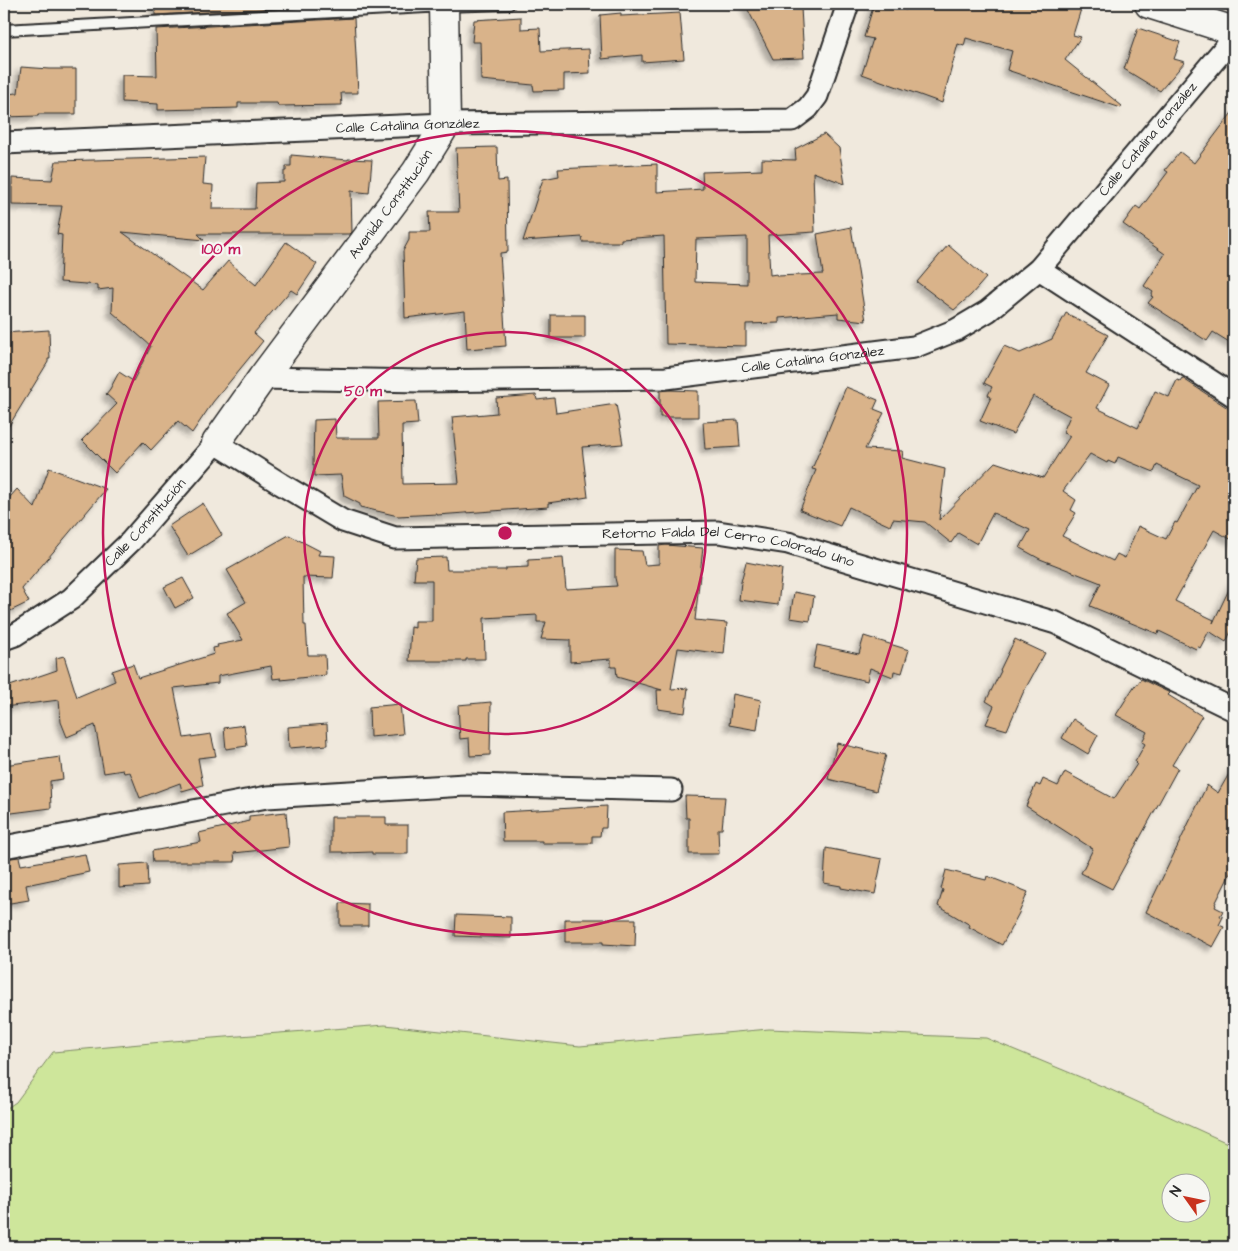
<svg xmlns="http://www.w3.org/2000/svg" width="1238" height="1251" viewBox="0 0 1238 1251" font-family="'Architects Daughter',sans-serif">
<defs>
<filter id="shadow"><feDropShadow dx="-4.5" dy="4.5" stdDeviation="2.5" flood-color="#0004"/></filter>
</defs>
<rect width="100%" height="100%" fill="#f0e9dd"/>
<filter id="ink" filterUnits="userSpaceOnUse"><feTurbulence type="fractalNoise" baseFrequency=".02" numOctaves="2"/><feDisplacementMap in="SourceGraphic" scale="10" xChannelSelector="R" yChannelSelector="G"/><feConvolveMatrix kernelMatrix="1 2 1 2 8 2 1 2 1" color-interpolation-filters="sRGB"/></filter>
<g filter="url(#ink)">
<path fill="#cee69b" stroke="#7c8863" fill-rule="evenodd" d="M385,1025L580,1046L769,1029L986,1038L1109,1089L1234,1146V1247H4V1110L16,1102L53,1052L173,1041ZM1170,1184H1200V1214H1170Z"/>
<path fill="#d9b38a" stroke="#2b2b2b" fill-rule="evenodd" filter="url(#shadow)" d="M155,4H353L155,15Z
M745,4H779V9L801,8L804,58L773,59Z
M874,4H884L906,10L909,4H1064L1081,9L1073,35L1081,37L1065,60L1122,106L1121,108L1007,70L1012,51L966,38L964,46L958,44L942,103L862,74L873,39L864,37Z
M621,13V16L680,13L684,59L642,62V55L602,59L600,15Z
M521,17V29L540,28L541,51L589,49L590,73L564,74V90L534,91L533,85L481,80L480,42H472L474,20Z
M354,18L358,93H341L342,105L278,106L277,103H238V108L158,110V104L122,102V75L157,76L156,29Z
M1138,28L1180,42L1174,59L1185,62L1160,91L1124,69Z
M21,67L50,69H76V114H38V116L4,117V94L18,93Z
M1234,110V345L1213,332L1207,341L1148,303L1153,297L1151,296L1153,292L1144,286L1165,254L1123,224L1136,206L1140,209L1168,172L1165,170L1180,152L1194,163Z
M824,134L839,148L845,184L813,172L815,232L768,235L770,275L777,274V276L823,274L817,234L851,227L866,321L838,318V313L779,318V323L746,324V346L666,344L664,236L621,239V242H583L582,237L523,241L543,179L559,176L558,169L657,164V192L703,189L702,172L762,170V159L796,160L795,149ZM747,237V284L695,282L696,239Z
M497,147L498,181L507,180L508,252L500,253L506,346L467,349L465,311L405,318L403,251L409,240V232H430L429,212H459L456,148Z
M291,155L348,160V159L372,160L369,193L351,191L352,232L350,234H198L204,240L122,232L203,290L228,261L256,285L286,242L317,264L297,294L291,290L254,333L263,341L213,402L192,433L178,421L151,450L143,442L115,473L82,440L117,404L106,394L110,389L119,372L133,381L151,346L112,312L113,288L98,290V285L60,282L62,235L57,234L62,206L12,205V178L52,180L56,161L205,157L203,184L213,185L212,209H255L256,183L284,182V171H286V166H291Z
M948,245L986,278L971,295L954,310L917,282Z
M1066,313L1108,335L1086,373L1109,385L1097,408L1138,428L1155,391L1169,397L1177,380L1180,381L1182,378L1234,412V541L1214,530L1175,601L1214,620L1213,623L1234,579V625L1226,642L1209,631L1200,648L1197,646L1196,649L1159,631L1158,634L1090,606L1101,583L1040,559L1020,548L1030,530L993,513L977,544L958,533L951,543L925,522L893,519L890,526L849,507L840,526L800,510L816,470L812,469L846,387L878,400L874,409L884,413L865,449L903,451L902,458L945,469L939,520L995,462L1043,478L1070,436L1063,432L1070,416L1033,396L1013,434L980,421L991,397L988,395L992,387L984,383L1004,346L1020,353L1052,339ZM1090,454L1107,463L1108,461L1115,464L1118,457L1154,472L1157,465L1198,485L1177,523L1175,522L1166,539L1138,526L1125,558L1117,554L1113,561L1062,536L1076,513L1071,510L1076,500L1063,491Z
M551,315H585V338H551Z
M49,330L50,359H48V362L4,434V333Z
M669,390L698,391V417H660V391Z
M536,395L537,400L554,398L556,413L616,404L623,444L582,447L588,497L548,503V507L437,515V514L398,516L360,507V504L344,496L341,475L314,476V465H313L314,420L335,419L336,438H379L378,402L416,401L418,424L402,425L403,484L459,483L452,417L497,413L496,398Z
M738,420L740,447L705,449L703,422Z
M49,468L106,489L22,589L29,602L4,614V504L17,489L35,508Z
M203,503L222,535L188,556L169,526Z
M289,535L320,551L318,555L335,556L333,578L303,577L304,625H306L308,655H325L326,675L281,680V678L273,679L271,666L218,676V683L174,688L184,738L211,734L216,756L198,758L203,785L182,791L180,783L140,798L130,772L124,773L123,770L104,773L95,725L67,737L61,722L59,700L4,707V688L57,670L56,658L64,656L77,697L115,681L112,671L133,664L138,678L214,654L213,648L218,647L217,645L243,640L227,613L246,602L227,570Z
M666,545L703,548L695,620L727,623L724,654L678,648L671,689L688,688L685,713L658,709L657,690H662L617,677L616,667H611V659L570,662V640L541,639L546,622H537V615L484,618L485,659H466V661H409L411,627L415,628V621H432V580H414L416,558L446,557L447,570H506V568L528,567V560L563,558L566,589L617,586L615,578V550L642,551L645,565L659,564V546Z
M746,562L782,569L778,605L739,600L741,582Z
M183,578L194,598L175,608L164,587Z
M794,592L814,596L810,621L790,618Z
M864,636L909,650L902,673L894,671L893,677L870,668L867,681L813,668L817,645L859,654Z
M1015,639L1045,653L1023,693L1007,730L986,724L994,706L986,701L1001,671L1000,670Z
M1141,679L1170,693L1168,695L1202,716L1172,765L1178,768L1112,889L1081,873L1093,849L1026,806L1036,784L1040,786L1043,779L1058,786L1065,772L1114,799L1137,764L1135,762L1145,744L1142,742L1147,732L1116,715L1135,685L1136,686Z
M733,694L761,700L757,730L729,725Z
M491,702L490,755L470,756L469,738L460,739L458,705Z
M400,704L403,734L370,737L369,707Z
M1073,719L1098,735L1088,754L1062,738Z
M327,724L328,745L289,748L288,727Z
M244,725L247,746L226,749L224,728Z
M837,743L886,755L876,791L828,779Z
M60,757L63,779L50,781L51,808L4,814V765Z
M1234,765V866L1215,904L1216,905L1215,907L1223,911L1220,916L1223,917L1219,925L1224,927L1213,947L1146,912L1207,785L1218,793Z
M685,796L725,797L722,829H718L719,854H689V818H686Z
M607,806L606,828H601L600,836H592V843H542V841H503L502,812Z
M286,812L289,847L234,853L235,862H153L152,851L201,842L199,833L249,821V816Z
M331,817H386V825H408V854H372V852L343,853V852H331Z
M826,848L882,859L875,894L841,888V886L824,883Z
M85,854L89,872L26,885L29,900L4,904V859L19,857L21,865Z
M147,863L148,886L119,888V865Z
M946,870L986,880L987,876L1028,892L1019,913L1002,945L969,927L970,925L938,906L943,890L941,889Z
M340,903L368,904V926H340Z
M456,915L511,917V938L455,936Z
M565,919H636L635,946L603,944V942H565Z"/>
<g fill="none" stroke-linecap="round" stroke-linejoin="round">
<defs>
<path id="lane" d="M4,30L444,6L509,4"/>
<g id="street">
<path id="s1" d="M4,143L446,124L792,120L808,108L817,96L848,4"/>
<path d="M1039,269L1234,396"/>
<path id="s2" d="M262,378L421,381L666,378L914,347L956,330L988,311L1039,269L1234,37"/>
<path id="s3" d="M4,639L15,635L71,599L131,541L216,443L281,484L343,521L395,538L718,532L788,543L1056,623L1234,710"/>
<path d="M4,847L267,797L465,785L671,790"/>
</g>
<g id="secondary">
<path d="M1149,4L1234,31"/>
<path id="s4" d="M216,443L262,378L416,172L446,124L444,4"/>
</g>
</defs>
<use href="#lane" stroke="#2b2b2b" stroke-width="14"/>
<use href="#street" stroke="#2b2b2b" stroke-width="25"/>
<use href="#secondary" stroke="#2b2b2b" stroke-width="31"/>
<use href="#lane" stroke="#f6f6f2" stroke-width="10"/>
<use href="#street" stroke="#f6f6f2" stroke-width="21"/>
<use href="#secondary" stroke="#f6f6f2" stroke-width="28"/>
</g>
</g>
<g fill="none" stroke="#c2185b" stroke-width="2.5">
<circle cx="505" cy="533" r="201"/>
<circle cx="505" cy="533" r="402"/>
</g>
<g text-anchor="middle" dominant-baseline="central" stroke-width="4.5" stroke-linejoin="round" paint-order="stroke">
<g font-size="14" fill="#2b2b2b" stroke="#f6f6f2">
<text stroke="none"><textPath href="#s1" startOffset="404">Calle Catalina González</textPath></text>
<text stroke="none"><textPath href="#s2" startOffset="972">Calle Catalina González</textPath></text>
<text stroke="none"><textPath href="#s4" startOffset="296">Avenida Constitución</textPath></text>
<text stroke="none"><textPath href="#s2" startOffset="552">Calle Catalina González</textPath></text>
<text stroke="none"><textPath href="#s3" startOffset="185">Calle Constitución</textPath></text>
<text stroke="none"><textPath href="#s3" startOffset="830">Retorno Falda Del Cerro Colorado Uno</textPath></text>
</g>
</g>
<circle cx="505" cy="533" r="8" fill="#c2185b" stroke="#f6f6f2" stroke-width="2.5"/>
<g font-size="15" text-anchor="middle" font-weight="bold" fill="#c2185b" stroke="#f6f6f2" stroke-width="4.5" stroke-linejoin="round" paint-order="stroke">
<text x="221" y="254">100 m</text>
<text x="363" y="396">50 m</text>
</g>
<rect width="1238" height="1251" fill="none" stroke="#f6f6f2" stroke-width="20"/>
<rect x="10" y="10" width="1218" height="1231" fill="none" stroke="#2b2b2b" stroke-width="2" filter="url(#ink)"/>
<g transform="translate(1186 1198) rotate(303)"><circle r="24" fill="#f6f6f2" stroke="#a5a5a2"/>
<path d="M0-4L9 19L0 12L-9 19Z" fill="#c8321e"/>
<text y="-8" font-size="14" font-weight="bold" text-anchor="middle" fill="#2b2b2b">N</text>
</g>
</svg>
